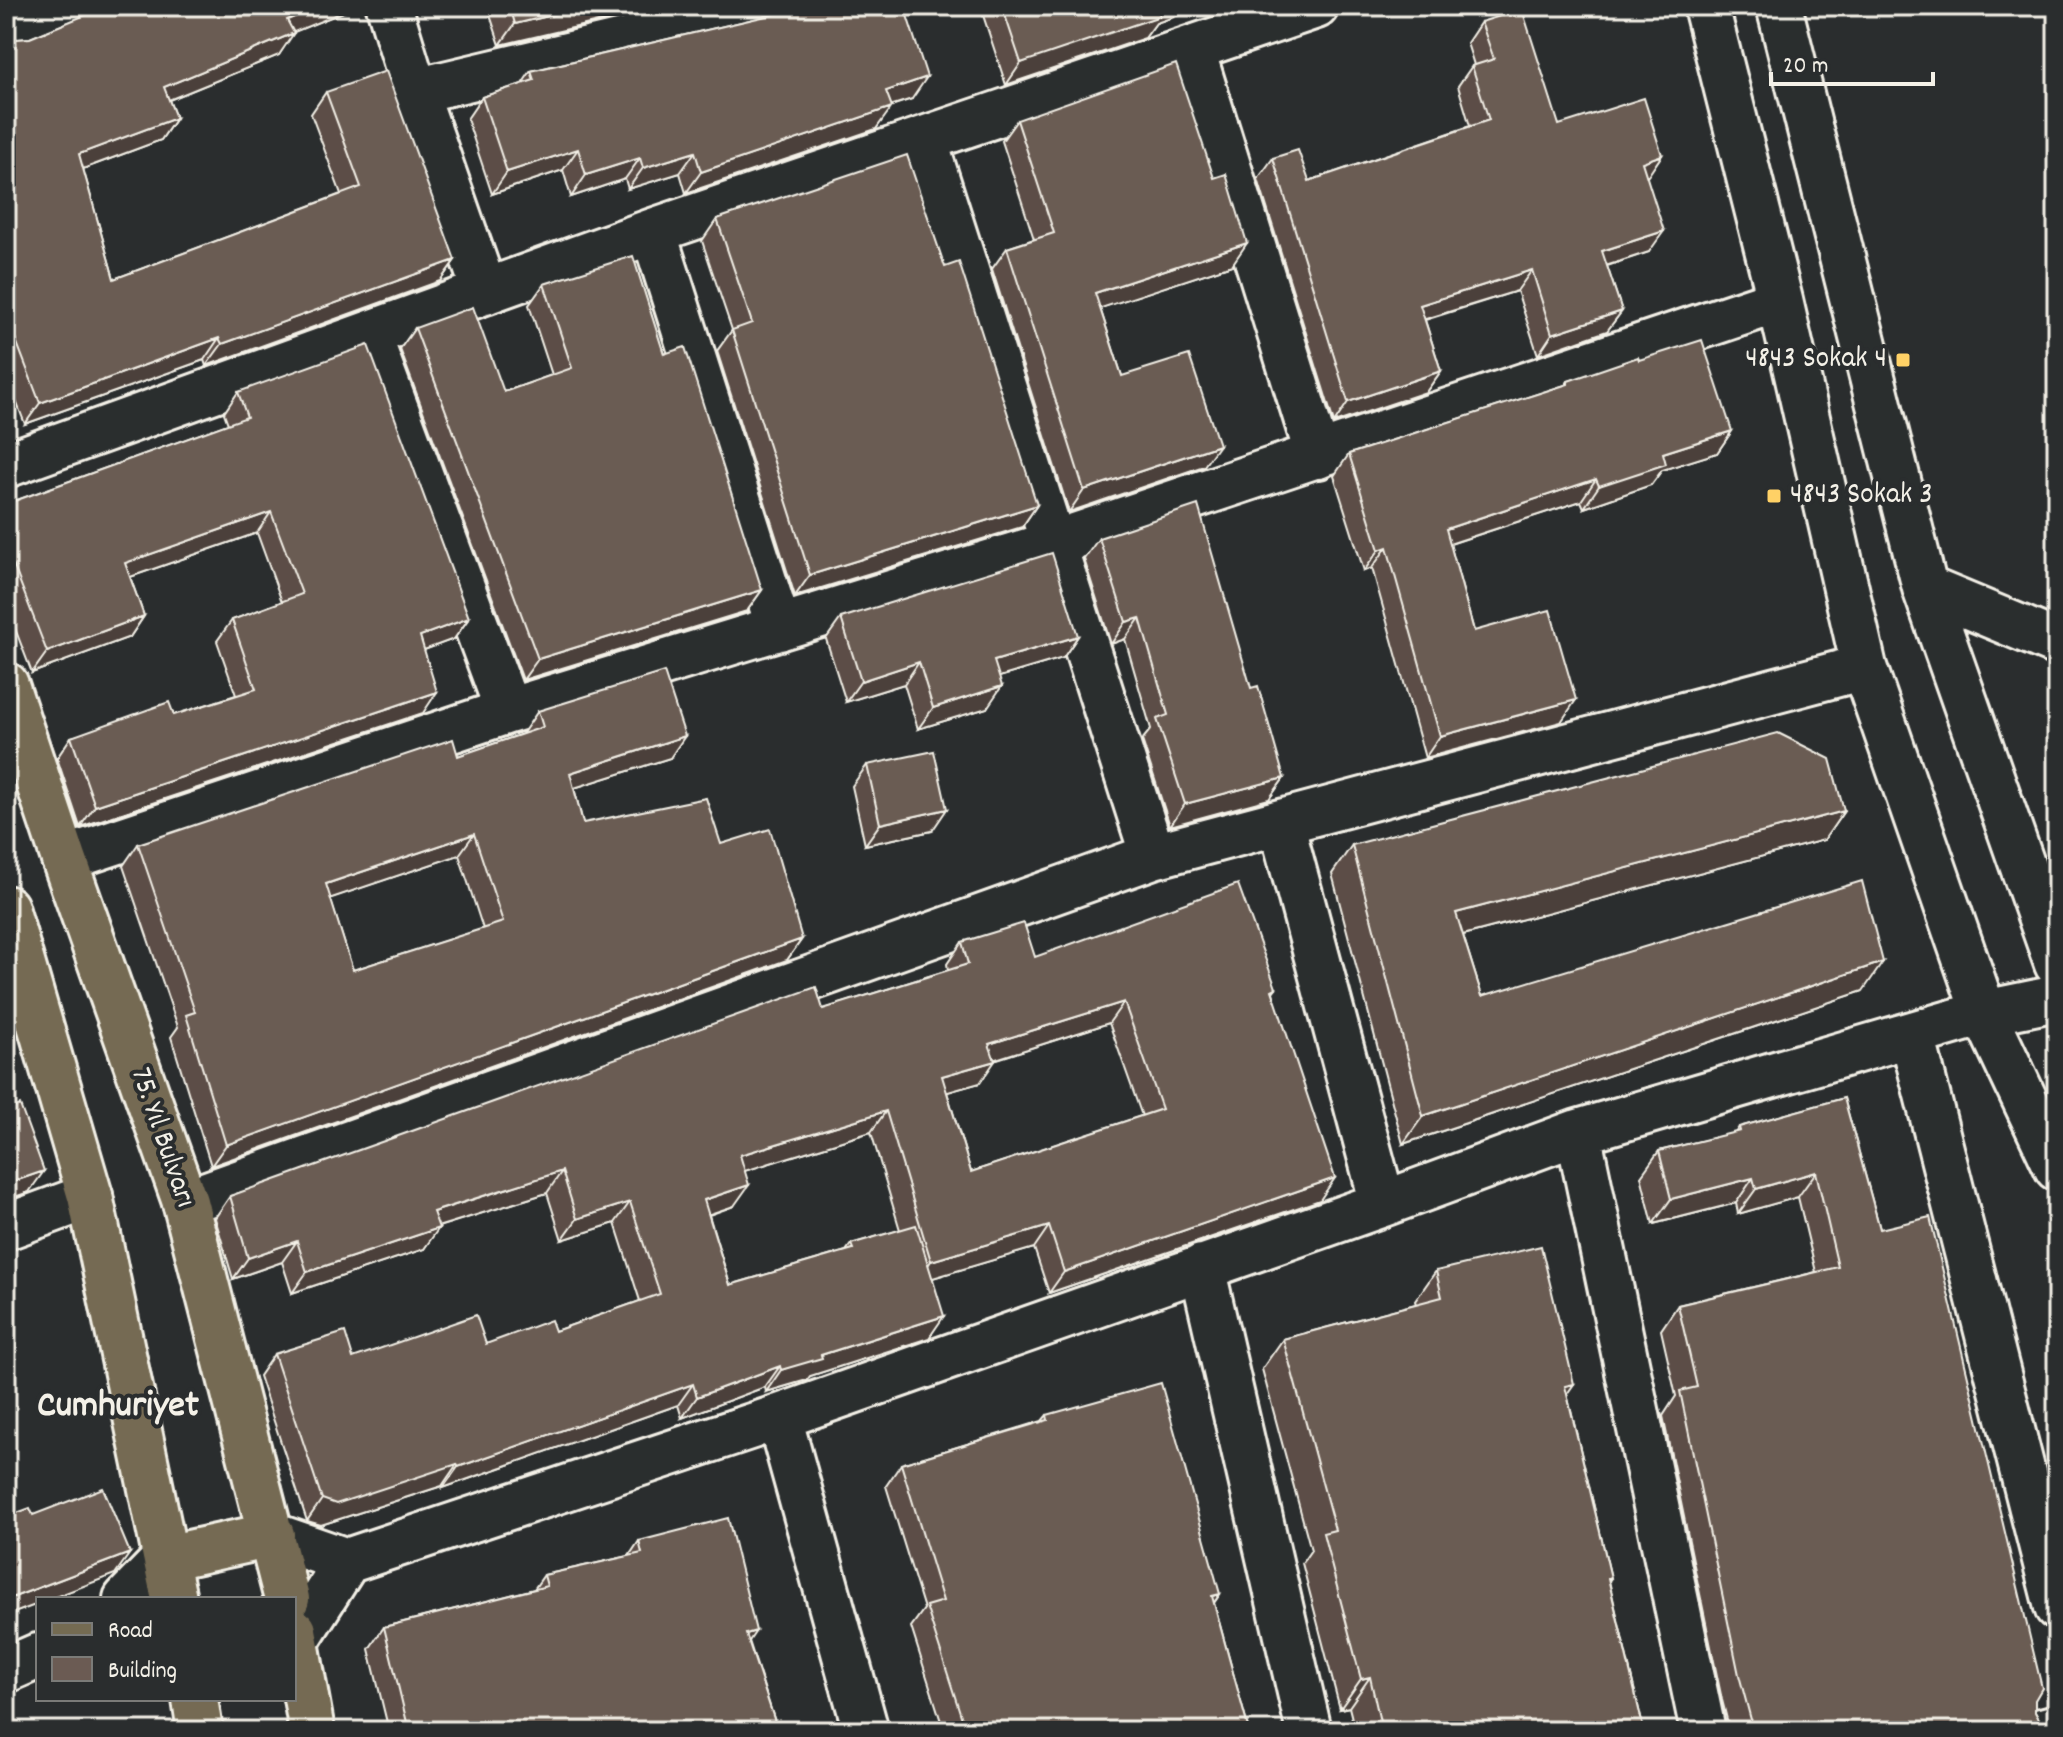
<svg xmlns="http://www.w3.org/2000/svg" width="2063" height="1737" viewBox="0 0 2063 1737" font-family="Dekko,sans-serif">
<rect width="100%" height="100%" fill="#2a2d2e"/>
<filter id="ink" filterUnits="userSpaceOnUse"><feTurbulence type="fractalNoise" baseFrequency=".0125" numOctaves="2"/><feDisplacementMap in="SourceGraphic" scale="16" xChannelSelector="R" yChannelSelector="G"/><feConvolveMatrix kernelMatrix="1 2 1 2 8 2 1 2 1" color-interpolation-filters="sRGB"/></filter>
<g filter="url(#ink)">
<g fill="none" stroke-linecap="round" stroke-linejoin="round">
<defs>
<path id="minor" d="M389,6L415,91L485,292
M1706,6L1780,300L1864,667L1984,1013L2057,1168
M1779,6L1925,588L2057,964
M6,36L80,6
M1192,50L1318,456
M415,91L775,6
M924,139L1153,856
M653,231L779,628
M368,334L508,711
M6,465L653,231L1316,6
M1925,588L2057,643
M1281,823L1383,1204
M64,859L508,711L1054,543L1780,300
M1912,1035L2057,1607
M1578,1132L1703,1731
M185,1202L1153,856L1864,667
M6,1227L90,1196
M1202,1267L1309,1731
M779,1417L866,1731
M272,1535L347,1561L779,1417L1383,1204L1578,1132L1984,1013L2057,998
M126,1599L166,1558
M296,1641L347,1561
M6,1670L38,1656
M2042,1731L2057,1727"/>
<path id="major" d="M6,685L64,859L185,1202L287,1599
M6,908L90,1196L174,1599
M166,1558L272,1535
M294,1631L312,1731
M195,1699L200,1731"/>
</defs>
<use href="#minor" stroke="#f4f1e8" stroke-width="50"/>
<use href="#major" stroke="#f4f1e8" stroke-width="50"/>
<use href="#minor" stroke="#2a2d2e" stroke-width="44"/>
<use href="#major" stroke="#746b52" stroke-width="44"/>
</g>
<path fill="#5c4e47" stroke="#f4f1e8" stroke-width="2" fill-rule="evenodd" d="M104,6H358L293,32L279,55L169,100L176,118L161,140L83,169L114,279L341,194L311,114L326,92L455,260L440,281L206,366L204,360L25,424L6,375V34L17,39L30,38L104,8Z
M487,6H666L500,45Z
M799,6H904L912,99L891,106L876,129L686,193L680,173L628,189L625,179L571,197L563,170L492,194L467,119L482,97L522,84L531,71L797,9Z
M980,6H1205L1156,23L1145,38L1006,85Z
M1481,22L1559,125L1662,155L1647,176L1649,252L1607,266L1622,311L1607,331L1538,355L1517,291L1425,320L1441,371L1426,392L1334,423L1258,179L1273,158L1309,181L1470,126L1458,86L1472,66L1474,65L1467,43Z
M1017,120L1232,265L1100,308L1122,376L1204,466L1069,512L992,269L1007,248L1034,239L1002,141Z
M717,219L945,267L1037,505L1022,527L795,596L717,351L732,330L702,241Z
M544,284L664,354L762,590L747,611L523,680L400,349L415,328L504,392L552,375L529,305Z
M1639,360L1732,431L1717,453L1662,470L1651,485L1584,508L1581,501L1450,544L1474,631L1561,722L1425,758L1372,568L1364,571L1334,476L1349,454L1565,385L1568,381Z
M238,392L469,618L454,639L424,650L423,713L80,827L57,758L71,737L174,715L236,695L217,641L232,620L282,602L257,533L130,577L144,616L130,637L32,673L6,605V504L228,424L224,413Z
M1099,538L1251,688L1284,778L1269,799L1170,826L1142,740L1151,729L1125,639L1111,644L1084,559Z
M841,618L1078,636L1063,658L999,677L987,708L918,729L904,684L846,702L826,639Z
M538,711L670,758L574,788L583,823L721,844L802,939L787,960L211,1166L171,1037L178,1027L123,866L138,844L458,756L523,734V733ZM459,855L483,929L353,970L330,898Z
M867,765L932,831L865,845L852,786Z
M1844,811L1824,840L1463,935L1482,996L1863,991L1403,1144L1332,874L1352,845Z
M962,942L1035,957L1276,988L1273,992L1320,1200L1049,1293L1034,1248L932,1278L929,1338L810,1376L807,1380L766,1392L765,1387L682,1418L678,1405L443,1488L442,1486L321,1525L307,1521L259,1376L274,1354L353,1358L486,1344L555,1331L640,1301L615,1223L562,1240L547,1193L438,1227L424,1249L292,1293L282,1262L233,1279L215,1218L230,1196L948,970L947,964ZM1109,1023L1142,1116L971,1172L947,1092L980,1083L994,1060ZM871,1132L900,1230L851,1244L846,1251L730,1285L709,1215L734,1206L744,1171Z
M1844,1098L1880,1229L2035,1700V1712L2041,1723L2052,1731H1730L1722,1700L1663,1416L1676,1396L1661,1330L1678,1305L1816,1272L1798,1197L1738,1214L1736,1203L1653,1224L1641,1176L1659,1151L1735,1133L1739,1127Z
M1436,1271L1567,1394L1611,1578L1609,1581L1644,1731H1355L1349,1707L1340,1709L1302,1563L1311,1550L1262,1369L1283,1339L1416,1304L1415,1301Z
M1047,1415L1220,1594L1214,1603L1249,1731H944L911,1627L924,1609L886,1486L901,1464L1042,1421Z
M639,1541L749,1641L778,1731H389L369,1649L384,1627L534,1589L544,1575L629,1556Z"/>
<path fill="#4b403a" stroke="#f4f1e8" stroke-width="2" d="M320,6H358L272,41L287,20Z
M590,6H666L500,45L515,24Z
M1157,6H1205L1156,23L1145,38L1006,85L1021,63Z
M294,33L279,55L149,108L164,87Z
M927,77L912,99L871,112L886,91Z
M892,107L876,129L686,193L701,172Z
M176,118L161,140L64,176L79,154Z
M578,149L563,170L492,194L507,172Z
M695,152L680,173L628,189L643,168Z
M1662,155L1648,176L1628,182L1642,162Z
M640,158L625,179L571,197L586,175Z
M1664,231L1649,252L1587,272L1602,251Z
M1247,243L1232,265L1080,315L1095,293Z
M455,260L440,281L206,366L222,344Z
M1532,270L1517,291L1406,325L1420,305Z
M1622,311L1607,331L1538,355L1552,334Z
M219,338L204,360L25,424L40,403Z
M1441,371L1426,392L1334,423L1348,402Z
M1732,431L1717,453L1662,470L1651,485L1584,508L1599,486L1663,453Z
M1219,445L1204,466L1069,512L1084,490Z
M1596,479L1581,501L1431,550L1446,529Z
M1037,505L1022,527L795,596L810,575Z
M271,512L257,533L110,584L125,563Z
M1387,547L1372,568L1364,571L1379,550Z
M762,590L747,611L523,680L538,659Z
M144,616L130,637L32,673L47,652Z
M469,618L454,639L405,657L420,636Z
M1140,618L1125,639L1111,644L1126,622Z
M1078,636L1063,658L979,683L994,661Z
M919,662L904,684L846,702L861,681Z
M1002,686L987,708L918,729L933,708Z
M437,692L423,713L80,827L95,806Z
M1576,700L1561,722L1425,758L1440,736Z
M685,736L670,758L555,794L570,773Z
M1284,778L1269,799L1170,826L1185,804Z
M947,809L932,831L865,845L880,824Z
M1844,811L1824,840L1436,942L1456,913Z
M474,834L459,855L311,905L326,884Z
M802,939L787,960L211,1166L226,1145Z
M1883,962L1863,991L1403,1144L1423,1116Z
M1124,1002L1109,1023L974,1066L989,1044Z
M995,1061L980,1083L927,1098L942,1076Z
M886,1111L871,1132L725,1177L740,1155Z
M44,1171L29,1192L6,1200V1187L12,1182Z
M562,1171L547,1193L418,1233L433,1212Z
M1816,1172L1798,1197L1738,1214L1756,1189Z
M1335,1178L1320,1200L1049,1293L1064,1272Z
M1753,1178L1736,1203L1653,1224L1671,1199Z
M749,1185L734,1206L689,1221L704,1200Z
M630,1202L615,1223L562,1240L577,1219Z
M1049,1226L1034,1248L916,1283L931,1261Z
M439,1228L424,1249L292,1293L307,1272Z
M297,1241L282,1262L233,1279L248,1258Z
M944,1316L929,1338L810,1376L807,1380L766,1392L781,1370L821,1355Z
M780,1366L765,1387L682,1418L697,1397Z
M693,1384L678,1405L443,1488L458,1467Z
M1574,1384L1553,1414L1565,1386Z
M457,1464L442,1486L321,1525L307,1521L322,1499Z
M130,1553L115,1574L50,1599H38V1604L6,1616V1600Z
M1220,1594L1205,1615L1212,1596Z
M756,1631L741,1653L746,1634Z
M1370,1677L1349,1707L1340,1709L1361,1679Z"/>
<path fill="#6b5b53" stroke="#f4f1e8" stroke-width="2" fill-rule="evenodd" d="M107,6H320L287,20L294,33L164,87L176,118L79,154L114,279L361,187L326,92L386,71L455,260L222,344L219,338L40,403L6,314V34L17,39L30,38Z
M510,6H590L515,24Z
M801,6H904L927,77L886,91L892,107L701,172L695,152L643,168L640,158L586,175L578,149L507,172L482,97L534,80L531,71L797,9Z
M1002,6H1157L1160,16L1021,63Z
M1522,9L1559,125L1644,98L1662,155L1642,162L1664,231L1602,251L1622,311L1552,334L1532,270L1420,305L1441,371L1348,402L1273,158L1298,150L1309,181L1489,120L1472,66L1494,59L1481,22Z
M1176,64L1214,178L1226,174L1247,243L1095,293L1122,376L1189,355L1219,445L1084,490L1007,248L1054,233L1017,120Z
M907,155L945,267L959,262L1037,505L810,575L732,330L752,323L717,219Z
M633,256L664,354L685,347L762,590L538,659L415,328L473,307L504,392L572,368L544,284Z
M1702,340L1732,431L1663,453L1666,464L1599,486L1596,479L1446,529L1474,631L1550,610L1576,700L1440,736L1387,547L1379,550L1349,454L1568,384V381L1638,357L1639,360Z
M368,345L469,618L420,636L437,692L95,806L71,737L169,702L174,715L256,689L232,620L302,594L271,512L125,563L144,616L47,652L6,546V504L247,417L238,392Z
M1198,505L1251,688L1258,686L1284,778L1185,804L1157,719L1168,715L1140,618L1126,622L1099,538Z
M1052,553L1078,636L994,661L1002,686L933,708L919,662L861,681L841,618Z
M664,672L685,736L570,773L583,823L706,798L721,844L770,829L802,939L226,1145L186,1015L195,1012L138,844L453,739L458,756L543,727L538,711ZM474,834L503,922L353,970L326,884Z
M1778,733L1830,759L1844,811L1456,913L1482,996L1862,881L1883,962L1423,1116L1352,845Z
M934,751L947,809L880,824L867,765Z
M1238,884L1276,988L1272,990L1335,1178L1064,1272L1049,1226L931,1261L886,1111L740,1155L749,1185L704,1200L730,1285L853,1249L851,1244L916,1225L944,1316L821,1355L822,1358L781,1370L780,1366L697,1397L693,1384L458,1467L457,1464L336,1504L322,1499L274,1354L345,1332L353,1358L476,1315L486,1344L551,1320L555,1331L660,1294L630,1202L577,1219L562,1171L433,1212L439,1228L307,1272L297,1241L248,1258L230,1196L816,987L823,1009L968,964L962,942L1024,923L1035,957ZM1124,1002L1162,1109L971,1172L942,1076L995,1061L989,1044Z
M1844,1098L1880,1229L1930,1217L2042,1688L2035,1700V1712L2041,1723L2052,1731H1754L1739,1675L1680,1391L1697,1387L1678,1305L1838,1267L1816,1172L1756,1189L1753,1178L1671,1199L1659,1151L1740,1131L1739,1127Z
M20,1105L44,1171L12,1182L6,1187V1111Z
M1541,1246L1574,1384L1565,1386L1611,1578H1608L1644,1731H1382L1370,1677L1361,1679L1323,1533L1335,1530L1283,1339L1442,1297L1436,1271Z
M1161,1383L1220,1594L1212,1596L1249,1731H959L957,1724L963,1722L926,1606L943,1601L901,1464L1048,1420L1047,1415Z
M103,1488L130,1553L6,1600V1517L30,1508L33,1515Z
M728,1518L756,1631L746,1634L778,1731H409L384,1627L547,1586L544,1575L642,1553L639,1541Z"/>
</g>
<g fill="#ffd166" stroke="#2a2d2e" stroke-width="3">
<rect x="1895" y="352" width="16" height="16" rx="4"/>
<rect x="1766" y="488" width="16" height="16" rx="4"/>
</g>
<g text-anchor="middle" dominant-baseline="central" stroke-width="8" stroke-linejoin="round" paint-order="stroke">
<g font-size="30" fill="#f4f1e8" stroke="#2a2d2e" text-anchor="end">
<text x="1887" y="360">4843 Sokak 4</text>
<text x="1790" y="496" text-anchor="start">4843 Sokak 3</text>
</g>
<g font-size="30" fill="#f4f1e8" stroke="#2a2d2e">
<text transform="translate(161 1138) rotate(71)">75. Yıl Bulvarı</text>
</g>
<g font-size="38" font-weight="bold" fill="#f4f1e8" stroke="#2a2d2e">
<text x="118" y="1407">Cumhuriyet</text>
</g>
</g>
<rect width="2063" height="1737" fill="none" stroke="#2a2d2e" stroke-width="32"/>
<rect x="16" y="16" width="2031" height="1705" fill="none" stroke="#f4f1e8" stroke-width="3" filter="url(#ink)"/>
<rect x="36" y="1597" width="260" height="104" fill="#2a2d2e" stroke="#7b7b78" stroke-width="2"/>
<rect x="52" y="1623" width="40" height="12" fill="#746b52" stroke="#7b7b78" stroke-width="2"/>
<text x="108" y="1637" font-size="24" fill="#f4f1e8">Road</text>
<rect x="52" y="1657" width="40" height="24" fill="#6b5b53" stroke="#7b7b78" stroke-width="2"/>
<text x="108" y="1677" font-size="24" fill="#f4f1e8">Building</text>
<path d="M1771 72v12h162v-12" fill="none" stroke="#f4f1e8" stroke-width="4"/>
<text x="1783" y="72" font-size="24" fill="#f4f1e8" stroke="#2a2d2e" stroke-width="6" paint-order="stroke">20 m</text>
</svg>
